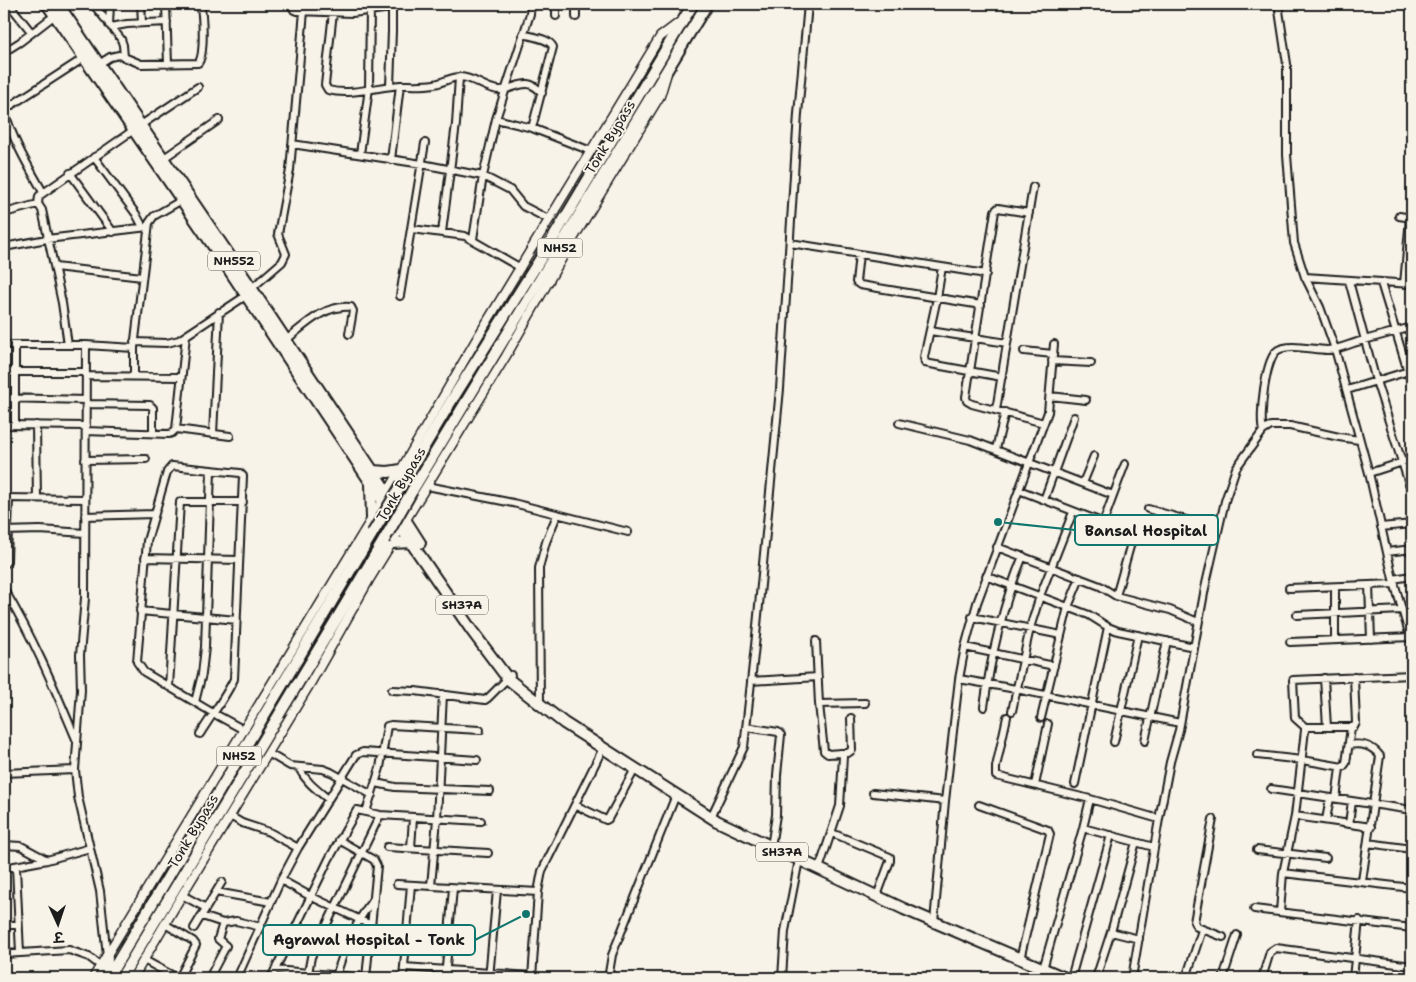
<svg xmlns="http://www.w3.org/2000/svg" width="1416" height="982" viewBox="0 0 1416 982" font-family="'Shantell Sans','Playpen Sans Deva',sans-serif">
<rect width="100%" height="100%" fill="#f7f3e8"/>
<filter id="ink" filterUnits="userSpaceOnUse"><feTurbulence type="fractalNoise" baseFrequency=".02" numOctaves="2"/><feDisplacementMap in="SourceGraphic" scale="10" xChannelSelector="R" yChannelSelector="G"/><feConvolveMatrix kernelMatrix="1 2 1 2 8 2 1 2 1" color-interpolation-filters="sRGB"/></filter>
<g filter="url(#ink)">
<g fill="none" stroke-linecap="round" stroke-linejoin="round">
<defs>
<path id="minor" d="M9,4L32,33
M93,4L121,39L123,45L124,57
M141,4L142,23
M166,4L168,64
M292,4L294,10L297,11L352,13L392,8
M556,4V16
M576,4V17
M1278,4L1287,64V155L1294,243L1305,277L1320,307L1335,349L1369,473L1393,579L1412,643
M62,9L71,4
M333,12L325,85L328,90C351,96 376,87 400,85C411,85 423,86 434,84C443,83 450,77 460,77C474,77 486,90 500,90C518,89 526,75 542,93
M109,25L110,4
M111,27L127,24L167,22
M523,34C532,37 549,38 553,47L532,128
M4,52L20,42L55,15
M99,64L110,57L119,55L141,64L198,63C205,56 203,14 200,4
M390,86L392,31V5
M4,109C12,139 28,166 43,192
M4,110L84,58
M496,119L532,128L591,151
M141,125L198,87
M292,144L422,164L483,176L510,190L523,206L550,220
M360,154L369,88L370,9
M94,157L136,214L143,227
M164,158L219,120
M391,160L400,85
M70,173L113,232
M4,213L38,204
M1029,213L998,208L995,211L966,397L967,401L972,404L1044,423
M1399,216L1412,218
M412,229L465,236L521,268
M442,232L456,124L459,77
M473,239L483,176L496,119L530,14L531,4
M790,243L986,274
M4,247L47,239L148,227
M859,254L856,282L860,285L981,305
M55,267L142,277
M942,267L937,298L924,357L925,363L1002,377
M1305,277L1412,284
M1349,281L1376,381L1412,493
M1381,283L1412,385
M1404,284L1410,218
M252,288L282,262L286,254L278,234L290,170L304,11
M400,296L425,143
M930,331L1007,343
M286,340C305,325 325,304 351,307L353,311L349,334
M134,342L167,343L179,340L247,295
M4,345H86L134,348
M68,345L62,303L42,210L38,204L39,196L135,129
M86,345L85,598L80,655L81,690L75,770L78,797L100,891L107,956
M1024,351L1053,354
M1052,361L1091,363
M4,372H86
M86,376L181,377
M134,376V348L149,223L154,216L182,200
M1347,390L1412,370
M1050,396L1086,400
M4,398L86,400
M86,404L150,405L153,408V433
M996,410L1033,187
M899,423L970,440L1113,495
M4,425L86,426
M15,425V345
M36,425L37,498
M176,429L230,436
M86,431L169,434L172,433L176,429L186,336
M1263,431C1259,417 1265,358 1278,350C1290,343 1313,350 1327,350C1337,350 1347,345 1357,342C1375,337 1394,332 1412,327
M213,434L219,312
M996,449L1005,412
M85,460L146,459
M1369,473L1412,459
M1083,483L1094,456
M427,486L513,503L628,532
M1019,490L1130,533L1133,536L1116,596
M4,498L85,499
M1044,500L1074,417
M1148,509L1218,529
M85,516L154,514
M1103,523L1125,464
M1381,527L1412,524
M4,531L40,530L85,533
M997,547L1100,586L1116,596L1170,610L1198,622
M1387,552L1412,549
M145,558L239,560
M4,565L7,561L9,498
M986,576L1089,615L1108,627L1118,631L1194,647
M1393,579L1412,576
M1369,585L1371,639
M1335,587V640
M1289,588L1395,584
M4,589C33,637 54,687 76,739
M140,611L237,620
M1297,615L1402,610
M972,617L1061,635
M816,641L819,704L824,751L828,754L841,753L843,756L840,806L819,869
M1290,642L1411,637
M965,647L1054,666
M1324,678L1327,727
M959,679L1016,689L1180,723
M751,681L818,677
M169,687L180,502H243
M392,690L415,691L485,700L488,698L511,675
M195,702L202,674L205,647L211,470
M819,704L865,703
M540,705L539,568L546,542L557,515
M984,707C991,655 1003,604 1023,556
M1012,711L1030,628L1040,596L1073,512
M1007,717L996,767V776L1090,799L1159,819
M1041,718L1068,607L1080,578
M746,727L778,732L781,735L777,775L776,815L771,847
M1305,727H1354L1356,723L1354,677
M200,734C211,716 225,698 234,679L243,476L240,473L172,466L167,472L147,541L137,662L144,672L213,713L244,730
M1145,741L1167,641
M1114,742L1138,635
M1349,745C1362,743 1372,745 1380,756L1362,881
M268,753L290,766L323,769L331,772L372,795
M841,753H848L852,750L851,718
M1257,755L1302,760L1343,767L1346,763L1351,728
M299,768C306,782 316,789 328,799
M4,773L75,770
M376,783L395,787L490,791
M1075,784L1108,627
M1035,785L1048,724
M1271,789L1412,810
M873,793L945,801
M1336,799L1340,768
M575,805L606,820L608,819L635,769
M979,805L1048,830L1050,834L1020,959
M366,812L380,768L387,726L391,725L480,730
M230,816L242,823L269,832L298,848
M1295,816L1371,827
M711,817L744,747L756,636L780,389L798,114L808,4
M1213,819L1194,922L1197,927L1223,937
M1326,820L1330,798
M1349,824L1352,801
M1083,828L1154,847
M832,833L890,857V861L877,896
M339,840L374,860L377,866L366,978
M1368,843L1412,849
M4,845L21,846L47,860
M387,847L488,853
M411,848L413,818
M1257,850L1326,858
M16,867L20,953
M4,868L47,860L90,848
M1283,873L1412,888
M281,880L310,896L371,925
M397,884L538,892
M431,886L437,819L443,694
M216,892L271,902
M182,895L206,908
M1254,909L1412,928
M1280,912L1283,873L1295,816L1305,730V727L1295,718L1293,680L1412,675
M202,916L223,923L236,921L261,927
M934,922L945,801L959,679L965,647L977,603L1048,412L1054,344
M165,924L193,941L196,945L179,978
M4,925H18
M194,928L222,882
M1111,932L1139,939
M322,934L347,947
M4,954L69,950L89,957L101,966
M144,960L177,978
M404,967L532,976
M1043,969L1083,828L1090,799
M275,970L366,978
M308,973L311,957L380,815
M609,973L612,955L676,795
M336,977C343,950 357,920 374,898
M209,978L226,946L218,939L223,923
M237,978L281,880L298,848L356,755L363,752L477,760
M271,978L329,859L357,810L380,815L481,821
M403,978L411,885
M445,978L453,888
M489,978L497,890
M532,978L538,892L542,871L603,748
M782,978L785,931L799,860
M1071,978L1111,835
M1096,978L1111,932L1136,842
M1132,978L1159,819L1170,762L1179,730L1205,588L1225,501L1236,468L1263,431L1271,426H1290L1339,437L1359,440
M1186,978L1202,930
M1223,978L1237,935
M1262,978L1270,952L1276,948L1412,966
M1353,978L1359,920
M1408,978L1410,966"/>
<path id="tertiary" d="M93,978L388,492L476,340L660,37L680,22
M133,978L182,895L310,684L369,580L506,356L570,244L660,96L667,73"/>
<path id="primary" d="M406,521L420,543
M401,528L472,631L508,679L564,723L717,821L904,909L1065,978"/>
<path id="trunk" d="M47,4L214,247L401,528
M58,4L246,280L406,521
M373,471L388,472L401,470
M371,484L372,518
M402,484L450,403L549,245L693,4
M412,491L707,4
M392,543L412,542
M106,978L107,957
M108,978L372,534
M121,978L384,540
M131,978L134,976"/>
</defs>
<use href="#minor" stroke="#1c1c1c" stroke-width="10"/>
<use href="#tertiary" stroke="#1c1c1c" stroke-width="11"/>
<use href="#primary" stroke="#1c1c1c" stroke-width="14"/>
<use href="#trunk" stroke="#1c1c1c" stroke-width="14"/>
<use href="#minor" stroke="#f7f3e8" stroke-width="6"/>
<use href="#tertiary" stroke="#f7f3e8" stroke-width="8"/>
<use href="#primary" stroke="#f7f3e8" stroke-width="10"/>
<use href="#trunk" stroke="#f7f3e8" stroke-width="10"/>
<defs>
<path id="trunk-bridge" d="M372,534L402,484
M384,540L412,491"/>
</defs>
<use href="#trunk-bridge" stroke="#1c1c1c" stroke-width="14" stroke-linecap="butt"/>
<use href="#trunk-bridge" stroke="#f7f3e8" stroke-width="10"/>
</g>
</g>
<g text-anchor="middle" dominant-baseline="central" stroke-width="4" stroke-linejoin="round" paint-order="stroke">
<g fill="#f7f3e8" stroke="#5e5c59" stroke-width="1">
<rect x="537.5" y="238.5" width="45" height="19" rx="4"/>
<rect x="208" y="251.5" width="52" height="19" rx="4"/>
<rect x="436" y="595.5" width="52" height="19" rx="4"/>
<rect x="216.5" y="746.5" width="45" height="19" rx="4"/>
<rect x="756" y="842.5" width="52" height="19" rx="4"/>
</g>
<g font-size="12" font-weight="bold" fill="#1c1c1c">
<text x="560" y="248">NH52</text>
<text x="234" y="261">NH552</text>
<text x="462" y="605">SH37A</text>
<text x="239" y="756">NH52</text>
<text x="782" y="852">SH37A</text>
</g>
<g font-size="14" fill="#1c1c1c" stroke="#f7f3e8">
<text transform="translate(610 137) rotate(-59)">Tonk Bypass</text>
<text transform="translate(401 484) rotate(-60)">Tonk Bypass</text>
<text transform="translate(193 831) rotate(-59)">Tonk Bypass</text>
</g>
</g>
<path fill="none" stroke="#0f766e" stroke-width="2" d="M998 522L1075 530M526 914L475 940"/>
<g fill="#0f766e" stroke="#f7f3e8" stroke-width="2">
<circle cx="998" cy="522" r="5"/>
<circle cx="526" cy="914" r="5"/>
</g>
<g fill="#f7f3e8" stroke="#0f766e" stroke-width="2">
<rect x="1075" y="515" width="143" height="30" rx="5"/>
<rect x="263" y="925" width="212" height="30" rx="5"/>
</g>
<g font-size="15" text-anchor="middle" font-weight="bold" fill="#1c1c1c">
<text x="1146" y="536">Bansal Hospital</text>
<text x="369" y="945">Agrawal Hospital - Tonk</text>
</g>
<rect width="1416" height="982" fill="none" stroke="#f7f3e8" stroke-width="20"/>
<rect x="10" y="10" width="1396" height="962" fill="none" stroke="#1c1c1c" stroke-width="2" filter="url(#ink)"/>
<g transform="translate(58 924) rotate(177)" stroke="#f7f3e8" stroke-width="4" paint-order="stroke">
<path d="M0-4L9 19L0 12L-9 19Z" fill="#1c1c1c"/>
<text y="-8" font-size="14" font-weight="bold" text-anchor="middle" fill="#1c1c1c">उ</text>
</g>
</svg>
